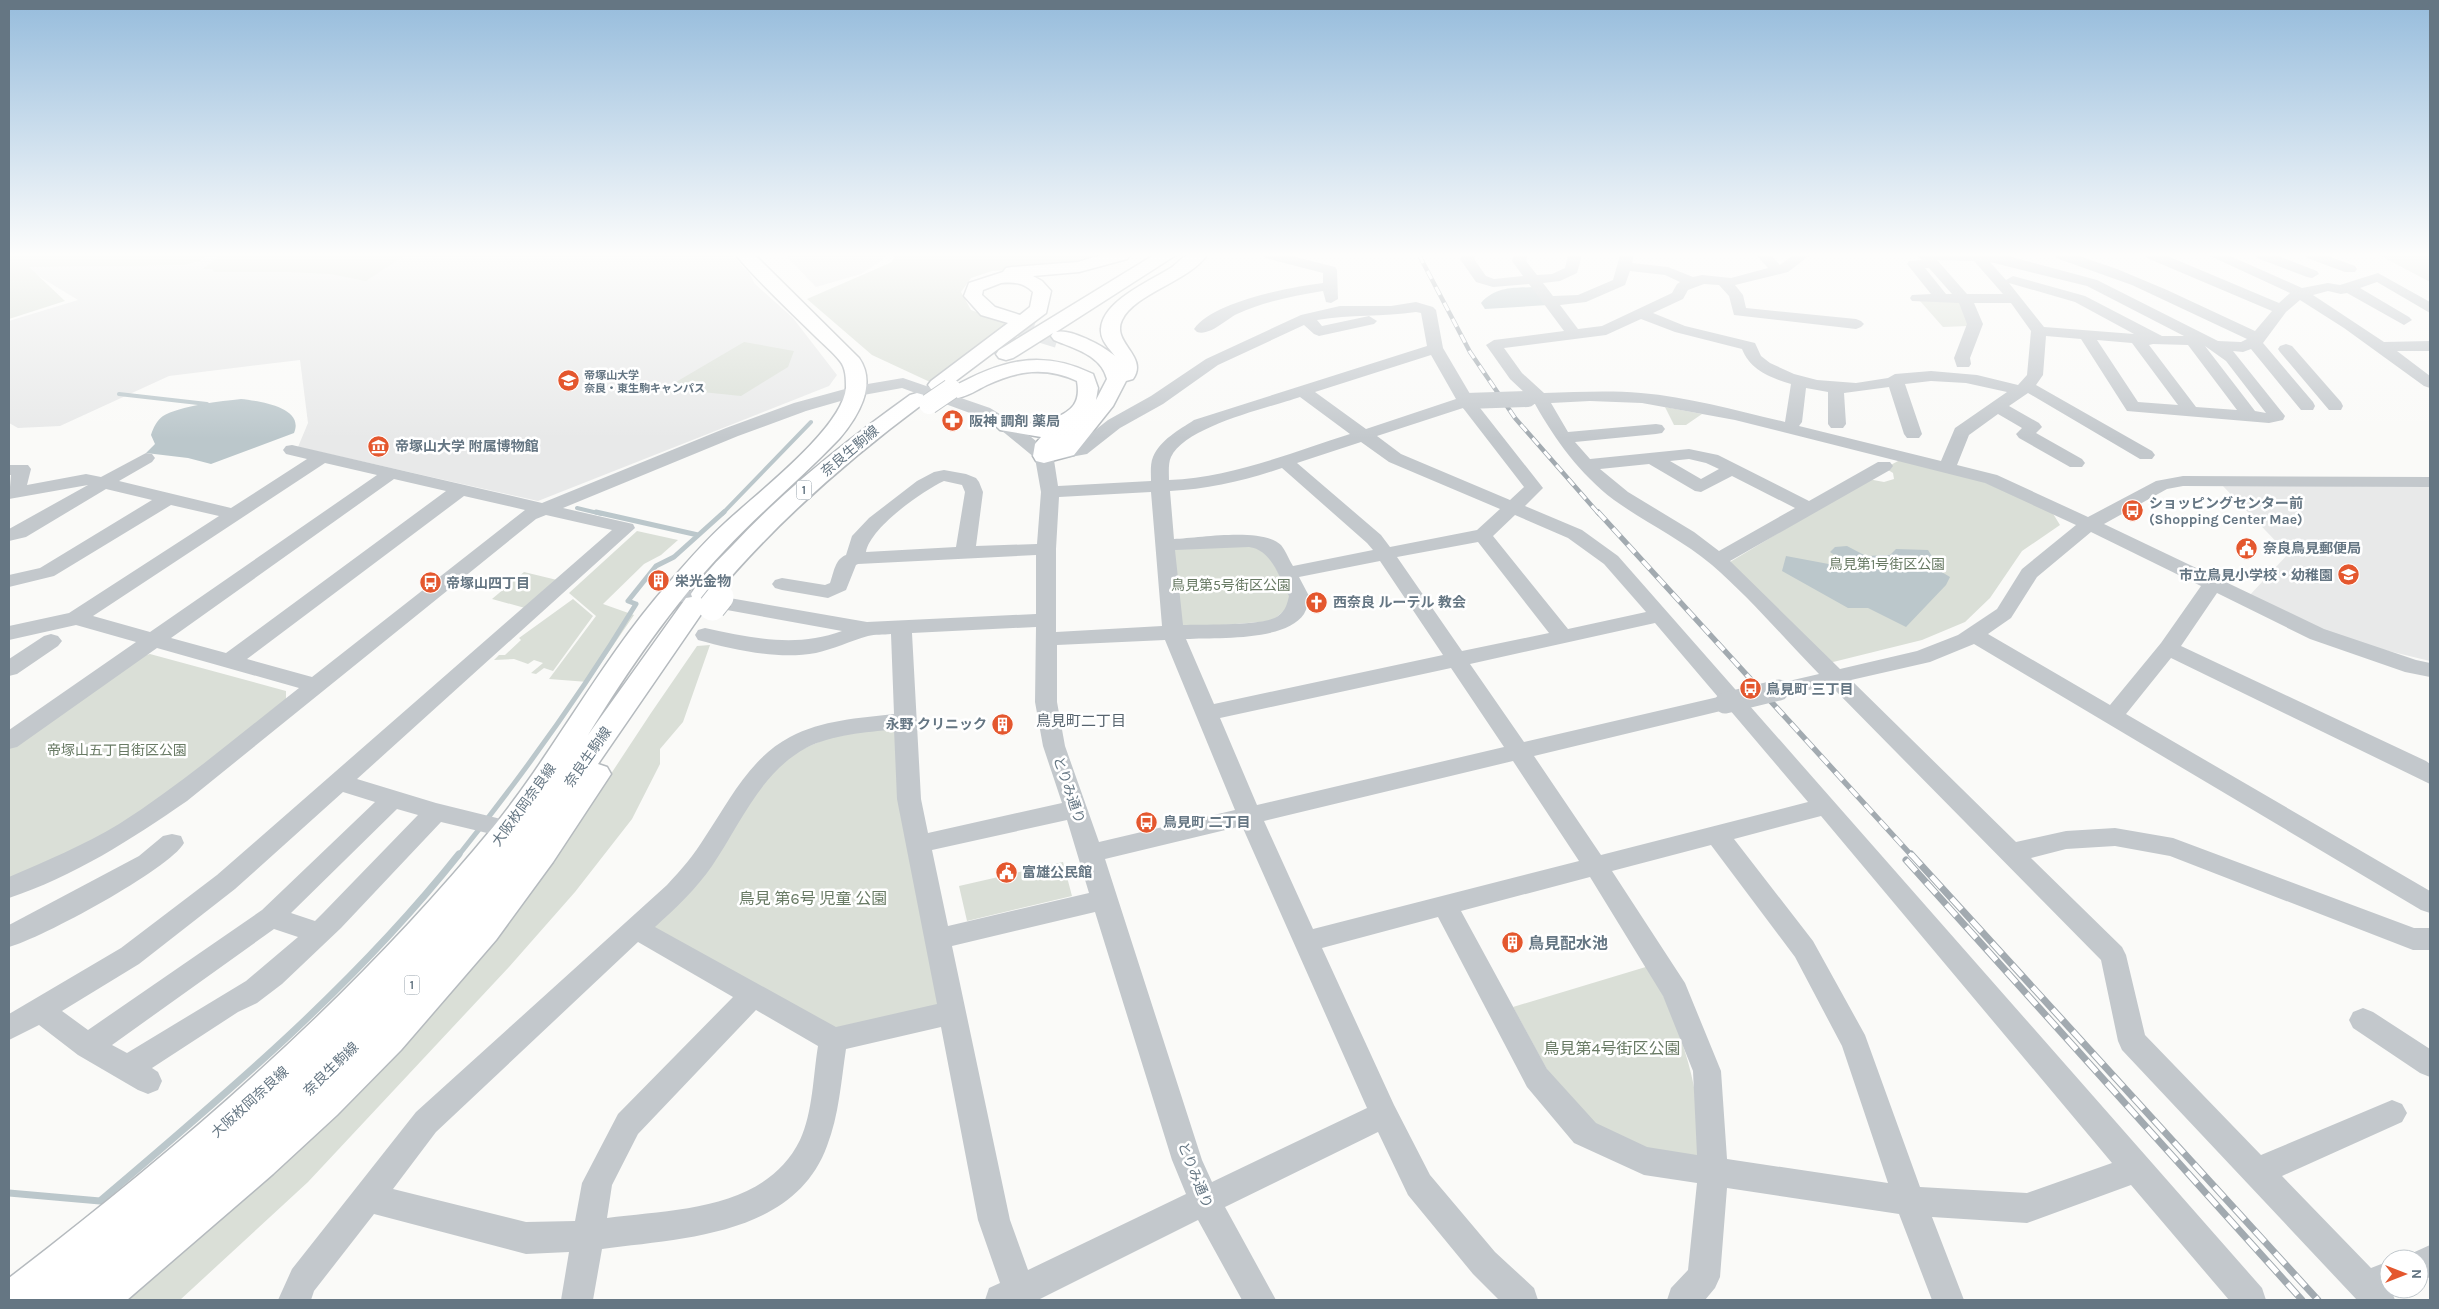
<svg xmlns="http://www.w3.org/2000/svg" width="2439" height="1309" viewBox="0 0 2439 1309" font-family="Karla,'Noto Sans JP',sans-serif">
<rect width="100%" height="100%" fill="#fafaf8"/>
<path fill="#e8e9e9" d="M9,255H732L749,273L755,284L793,318L837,375L829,386L538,501L298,447L308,423L300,360L169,376L60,426L18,428L9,423V321L78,300L9,258Z
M785,255H885L883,260L861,274L816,287Z
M2222,485L2430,487V661L2368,646L2323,630L2249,596L2288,554Z"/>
<path fill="#dadfd7" d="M9,255H207L200,261L184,265L29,267L65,301L9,319Z
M220,255H405L366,281L330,274L289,272H214L212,269H203Z
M895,255H1107L1080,265L992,271L971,278L961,292L971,310L1012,325L930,382L872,355L807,299L892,262Z
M2379,255H2430V282Z
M1920,301H1961L1968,326L1943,327Z
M744,342L794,351L788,367L741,396L702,392L676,382Z
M1665,407L1702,414L1686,425H1674Z
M1900,460L1977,479L2052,512L2060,525L2022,551L1990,598L1965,622L1922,640L1829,663L1730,562L1868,479L1884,482L1894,479L1893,473L1885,468Z
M637,531L678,540L661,555L644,564L603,604L634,615L588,682L549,679L596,616L569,593Z
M1250,544L1266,550L1291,596L1292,604L1272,621L1186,628L1180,625L1172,551L1177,548Z
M524,572L557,580L525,608L492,599Z
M573,599L593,616L553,671L544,668L536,674L531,673L543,663L534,660L528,664L514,659L494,660L499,655H505L521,640L519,638Z
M710,645L683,722L660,749V764L632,819L575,892L509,967L308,1182L180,1300H117L196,1237L470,965L545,874L651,713L697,646Z
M150,654L286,691V699C243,733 202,769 157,801C115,832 57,861 9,880V745L135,658Z
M891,727L897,730L940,1001L935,1008L849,1029L828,1027L655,930V922L762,781L789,755L835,735Z
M1063,862L1072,896L967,921L959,886Z
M1649,966C1670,1007 1693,1062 1697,1108C1699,1124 1698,1140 1698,1155L1691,1159L1645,1150L1583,1117L1557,1088L1513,1007Z"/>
<path fill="#bbc7cb" d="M1535,287L1548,305L1485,309L1481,303C1496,286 1514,288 1535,287Z
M241,399C259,401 305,407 294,433L211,464L188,458L146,453L155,444L151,435C153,428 157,420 163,416C179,406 222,401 241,399Z
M1847,546L1866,556L1890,555L1896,549L1928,550L1935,561V568L1950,577L1946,585L1906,627L1868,608H1848L1782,571L1786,556L1834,565L1842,560L1830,552L1835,547Z"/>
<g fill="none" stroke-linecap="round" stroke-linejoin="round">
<path stroke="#bbc7cb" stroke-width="4" d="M119,394L207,404
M577,508L602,514
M722,514L811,422"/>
<path stroke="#bbc7cb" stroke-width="5" d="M596,512L698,535
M458,856C522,776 583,691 636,604L628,601L656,566L674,557L724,512"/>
<path stroke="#bbc7cb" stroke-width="7" d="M9,1193L100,1201C227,1093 355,985 459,854"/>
<path stroke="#d5d9db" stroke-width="20" stroke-dasharray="20 10" stroke-linecap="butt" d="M1014,324L1058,338"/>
<defs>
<path id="major" d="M736,255H755L859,358C878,385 857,418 839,439C802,478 760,512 724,551C671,607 629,669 588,735L686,598L692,597L691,594C702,576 718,560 733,545C786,488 847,440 910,395L917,393L924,395L927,399L924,403C846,461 774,524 712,599L706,601L708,604L704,610L598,764L607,767L611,774L553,862L496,940L401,1050L337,1115L273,1174L127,1300H9V1278C185,1143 353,998 494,826C556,749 601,660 667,585C685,564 704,542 725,523C756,494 842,429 846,388C846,379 846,368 840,361C833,352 823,344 815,336C789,310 760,284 736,255Z
M1101,255H1130L1127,259L1079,272L1033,276L1042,281L1051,291L1046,313L945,389L938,391L931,389L928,385L931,381L1008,323L981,315L964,296L969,283L1003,272L1006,268L1012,267L1078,262ZM1001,283C1013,282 1023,282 1033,292L1030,307L1020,315L995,307L982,295L983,290Z
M1154,255H1176L1056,332C1070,328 1104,346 1115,356C1109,348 1100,340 1101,329C1102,302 1148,282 1169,269C1175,266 1181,258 1187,255C1192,253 1201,255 1207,255C1188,282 1135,293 1122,320C1111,343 1149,356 1133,379L1126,381L1113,406L1074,455L1044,463L1036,461L1033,456L1035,444L1041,437L1000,430L996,426L1000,422C1013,418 1025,424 1038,424C1043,424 1048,421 1053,419C1072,411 1081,403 1077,381C1045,366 1017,371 987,385C977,390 968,396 958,398L951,396L948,392L951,388C1000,361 1040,348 1093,374L1098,388L1096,400L1107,379C1101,355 1075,349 1054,340L1051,336L1053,333L1013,358L1006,360L999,358L996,354L999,350Z"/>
</defs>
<use href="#major" stroke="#b5babe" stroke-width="3"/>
<path fill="#c3c8cc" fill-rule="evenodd" d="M1263,255H1288L1335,267L1337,270L1338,299L1331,303L1326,302L1323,291C1294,296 1265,301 1237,314C1225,320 1210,336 1197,332L1194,329C1214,301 1291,287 1323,283V273L1265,258Z
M1462,255H1476L1474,259L1486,276L1494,279L1523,276L1512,261L1514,255H1528L1526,261L1537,275L1552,274L1565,268L1568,255H1582L1577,273L1560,281L1543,283L1553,296L1578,295L1613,280L1620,255H1634L1632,263L1668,267L1693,277L1702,275L1731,278L1768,268L1756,255H1771L1780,265L1793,255H1810L1788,272L1735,285L1743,295L1746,308L1856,319L1861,321L1864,324L1861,327L1856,329L1734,315L1729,296L1719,285L1704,284L1688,290L1683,299L1653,313L1685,326L1755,343L1761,356L1770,363L1794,374L1817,380L1856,383L1888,378L1895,374L1931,371L1977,375L2018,385L2027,375L2031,331L2011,303H1974L1983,324L1970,358L1971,364L1969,367H1957L1954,358L1967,324L1959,303L1912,301L1910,298L1912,295L1931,294L1907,264L1909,261L1922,260L1916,255H2004L2097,280L2218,341L2241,342L2247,339L2132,285L2056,258L2054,255H2076L2117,269L2167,290L2255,331L2272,311L2147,258L2145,255H2165L2279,303L2290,293L2208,255H2228L2302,288L2328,283L2340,285L2378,273L2430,302V313L2377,282L2360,288L2409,317L2412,320L2404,325L2347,293L2341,294L2328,291L2313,295L2384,342L2430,341V351H2397L2430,376V388L2424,386L2344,328L2300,300L2286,312L2263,343L2313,402L2315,406L2313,410H2301L2251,349L2243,352L2233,351L2285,416L2283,420L2269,423L2127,411L2081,339L2046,336L2043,375L2036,385L2152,451L2155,455L2152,459H2140L2028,393L2009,406L2039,423L2042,427L2036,433L2082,459L2085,463L2082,467H2070L2019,438L2016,434L2022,428L1998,414L1969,435L1957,465L1997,475L2088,517L2156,481L2183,476L2430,477V487L2183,486L2167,489L2104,524L2324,629L2416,660L2430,663V677L2405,672L2310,639L2217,593L2181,646L2426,761L2430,764V784L2171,658L2126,714L2430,891V913L2421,910L1974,644L1930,662L1851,680L2016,842L2066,831L2115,828L2173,838L2414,928H2430V950H2413L2170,856L2115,846L2066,849L2031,858L2122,947L2126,955L2145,1035L2261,1155L2392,1100L2402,1104L2407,1113L2402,1122L2282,1176L2371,1268L2389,1261V1289H2399L2392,1292L2395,1300H2357L2122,1050L2118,1041L2101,960L1830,685L1779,697L1771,695L1768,690L1771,685L1819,674C1785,639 1748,596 1712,565C1681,539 1646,523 1614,500C1579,473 1556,441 1535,404L1522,403L1520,399L1526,394L1510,379L1486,345L1494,340L1564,331L1529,284L1493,287L1476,282L1460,259ZM1937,260L1974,261L2003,294H1967ZM1990,262L2087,286L2184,336H2162L2085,296L2013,276L2006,280ZM1925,268H1929L1952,294H1946ZM1630,271L1665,275L1680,282L1677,284L1672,293L1602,326L1578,329L1560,305L1586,302L1625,285ZM2009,283L2075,302L2134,334L2044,327ZM1641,319L1675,332L1742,349C1750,370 1771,378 1791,384L1785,422C1738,411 1689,397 1641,393C1609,390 1577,392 1544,393L1522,373L1504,348L1606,335ZM2097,340L2132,343L2178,405L2138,402ZM2153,344L2188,345L2237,410L2196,407L2149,345ZM2205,346L2226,361L2266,413L2255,411ZM1931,381L1966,383L2007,392L1955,428L1941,461L1799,426L1802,422L1806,388L1828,392V424L1831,428H1843L1846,424L1844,393L1889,387L1904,434L1907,438H1919L1922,434L1905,384ZM1590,401L1642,403L1735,420L1985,483L2076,525L2022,569L1997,609L1958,635L1917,651L1840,669L1730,561L1890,470L1893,466L1890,462H1878L1809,501L1718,455L1689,449L1590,459L1575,442L1656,434L1662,433L1665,429L1662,425L1656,424L1568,432L1551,403ZM1689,459L1706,463L1719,469L1701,479L1670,461ZM1649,464L1695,491L1701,492L1732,476L1795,508L1719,551L1694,532L1628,492L1600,469ZM2091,532L2201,586L2161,643L2110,705L1988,634L2011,618L2037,577Z
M2255,255H2276L2317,271L2319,274L2312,278L2307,277L2257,258Z
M2305,255H2326L2355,266L2357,269L2355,272H2345L2307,258Z
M1416,302L1433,307L1436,310L1443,348L1473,399L1543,488L1525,506L1582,530L1618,556L2262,1288L2266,1300H2229L2131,1185L2027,1223L1932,1217L1964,1300H1932L1899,1214L1727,1188L1720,1277L1715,1288L1705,1300H1667L1671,1288L1688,1270L1697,1183L1644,1175L1574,1143L1527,1087L1438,917L1322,948L1394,1105L1430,1175L1495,1252L1534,1288L1538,1300H1499L1473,1274L1408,1195L1378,1132L1225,1207L1276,1300H1242L1198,1220L1038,1300H985L989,1288L1000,1283L978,1220L941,1027L846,1049C841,1082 839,1115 827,1146C794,1236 682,1238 602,1249L593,1300H561L569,1252L526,1254L374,1214L314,1291L311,1300H278L292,1269L416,1112L667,885C681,870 694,855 705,837C729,801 750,758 790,737C822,720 859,718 894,714L891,634C883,635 875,634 868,636C850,641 834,649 816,653C778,660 735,650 698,640L695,635L698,630L705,628C752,638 796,648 842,631L672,600L665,598L662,594L665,590L672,588L867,622L1036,614V555L858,564L856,565L846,590L828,598L782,590L775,588L772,584L775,580L782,578L825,585L830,583C834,572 835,559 846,555L852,536L869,518L917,481L934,472L944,470L966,474L976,478L979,482L983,492L976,546L1037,544L1041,492L1035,458L1001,430L978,416L902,388L858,396L806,411L738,436L563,508L633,524L635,528L357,779L436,803L517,823L520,829L517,835L508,838L441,822L341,928L282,984L257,1003L238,1012L152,1068L158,1072L162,1081L158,1090L148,1094L138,1090L78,1055L39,1025L9,1040V1014L121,948L217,875L612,530L546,515L536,519L187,801C132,839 73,877 9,898V877C46,861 84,845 119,824C182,784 240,734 299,688L157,648L17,747L9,749V730L136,642L76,625L9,640V626L69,613L219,516L171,505L54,576L9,587V575L40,568L152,500L106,489L26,537L9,541V529L88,485L9,499L11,475H9V465H28L31,469L27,485L86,474L101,477L146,453L152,454L155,458L152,462L119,481L231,508L307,459L286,454L283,450L286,446L292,445L542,503L726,428L794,403L856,386L903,378L990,408L1013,422L1048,451L1075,446L1108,420L1151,396L1206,359L1301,315L1340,306H1391ZM1416,312L1421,313L1427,346L1194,420C1179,430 1160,440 1153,457C1150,464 1151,474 1151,481L1058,486L1054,460L1087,454L1120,428L1163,404L1218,365L1304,325L1314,334L1319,336L1374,324L1377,321L1369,316L1322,326L1317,320C1350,314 1383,317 1416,312ZM1431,355L1456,399L1366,429L1315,392ZM1300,397L1350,434C1290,453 1233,477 1169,480C1169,474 1168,463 1171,457C1186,426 1268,408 1300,397ZM1463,408L1524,487L1510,500L1401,454L1377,436ZM1361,442L1389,462L1500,509L1477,530L1390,547L1381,535L1297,463ZM325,463L377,475L150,632L93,616ZM1282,468L1367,543L1373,550L1293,566C1289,560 1286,551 1281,545C1263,527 1199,538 1174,539L1170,491C1209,489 1244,481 1282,468ZM394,479L446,491L226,653L171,638ZM944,481L962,485L965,492L956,547L866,552C870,528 922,491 944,481ZM1151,492L1162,626L1056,632V549L1059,497ZM464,496L525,510L312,677L247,659ZM1515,515L1568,538L1604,564L1646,612L1568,629L1493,536ZM1478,542L1549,633L1462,651L1397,557ZM1249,547C1272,550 1279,577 1289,596C1287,604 1286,610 1278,616C1265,626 1202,624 1183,625L1175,550ZM1380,561L1443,655L1214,704L1186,639C1216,637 1285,642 1304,614C1307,609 1308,602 1309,596L1299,577ZM1655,623L1718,697L1524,742L1470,664ZM1036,627L1035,702L1043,746L1062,803L928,833L921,799L912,633ZM1165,640L1235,810L1099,842L1065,746L1057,702V645ZM1451,668L1504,747L1257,805L1220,718ZM1729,709L1808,802L1601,855L1534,756ZM894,729L897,799L937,1004L836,1027L655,927C676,908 696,889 712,866C740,825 760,773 806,748C833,734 865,733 894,729ZM1513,761L1579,861L1313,929L1264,821ZM343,792L375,802L262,910L88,1030L62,1011L139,964L235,889ZM397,809L418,815L323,913L315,921L291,913ZM1821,816L2112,1163L2027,1193L1920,1187L1865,1035L1813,941L1734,839ZM1067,820L1089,893L948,926L932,850ZM1242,826L1367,1108L1212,1182L1202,1160L1105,859ZM1711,845L1795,957L1842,1046L1888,1183L1727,1159L1721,1071L1685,983L1612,871ZM1590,877L1663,996L1693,1071L1697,1155L1647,1147L1596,1123L1547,1069L1461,911ZM1095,912L1172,1160L1186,1194L1028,1270L1010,1220L952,946ZM274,929L298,937L246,981L127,1053L112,1045ZM638,942L733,997L618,1114L582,1183L575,1221L526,1222L393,1189L436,1132ZM756,1010L818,1046C813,1076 813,1112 800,1140C765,1211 674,1209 607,1218L612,1185L638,1134Z
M2286,344L2292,346L2341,402L2343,406L2341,410H2329L2280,352L2278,349L2280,346Z
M51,634L58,636L62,641L58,646L17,674L9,676V659L44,636Z
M172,834L181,836L184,843C170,869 40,939 9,947V925L139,856L163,836Z
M2363,1008L2373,1012L2430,1049V1077L2420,1073L2353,1028L2349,1020L2353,1012Z
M2430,1245V1277L2419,1282V1259H2406L2408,1255Z"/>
<use href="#major" fill="#fff" fill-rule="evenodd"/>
<defs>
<path id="rail-far2" d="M1419,255L1470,352L1515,418L1599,514"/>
<path id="rail-far1" d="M1598,512L1912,856"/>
<path id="rail" d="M1911,854L2318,1300
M1906,860L2302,1300"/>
</defs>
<use href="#rail-far2" stroke="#a2aab0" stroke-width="4.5"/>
<use href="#rail-far1" stroke="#a2aab0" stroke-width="5.5"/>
<use href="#rail" stroke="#a2aab0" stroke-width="7"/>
<use href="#rail-far2" stroke="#fff" stroke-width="3" stroke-dasharray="9" stroke-linecap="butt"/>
<use href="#rail-far1" stroke="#fff" stroke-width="4" stroke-dasharray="11" stroke-linecap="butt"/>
<use href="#rail" stroke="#fff" stroke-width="5" stroke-dasharray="15" stroke-linecap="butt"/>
<defs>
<path id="major-bridge-far1" d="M929,404L951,389"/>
<path id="major-bridge" d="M712,607L720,597"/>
</defs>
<use href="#major-bridge-far1" stroke="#b5babe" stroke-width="22" stroke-linecap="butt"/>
<use href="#major-bridge" stroke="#b5babe" stroke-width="29" stroke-linecap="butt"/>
<path stroke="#c3c8cc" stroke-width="16" d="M1466,401L1528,399"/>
<path stroke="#c3c8cc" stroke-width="21" d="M1725,703L1779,690"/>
<use href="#major-bridge-far1" stroke="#fff" stroke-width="20"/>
<use href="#major-bridge" stroke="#fff" stroke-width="27"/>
</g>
<linearGradient id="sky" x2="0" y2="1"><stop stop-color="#96bcdc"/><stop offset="0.58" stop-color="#fdfdfc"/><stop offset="1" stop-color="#fdfdfc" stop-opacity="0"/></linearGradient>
<rect width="2439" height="439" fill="url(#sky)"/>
<defs>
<symbol id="university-disc" viewBox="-11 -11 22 22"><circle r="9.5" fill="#e4572e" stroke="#fff"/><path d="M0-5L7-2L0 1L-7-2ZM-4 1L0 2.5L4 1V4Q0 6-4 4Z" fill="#fff"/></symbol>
<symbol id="pharmacy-disc" viewBox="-11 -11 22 22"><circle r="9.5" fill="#e4572e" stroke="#fff"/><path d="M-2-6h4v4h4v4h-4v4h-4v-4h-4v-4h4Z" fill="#fff"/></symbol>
<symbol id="museum-disc" viewBox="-11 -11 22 22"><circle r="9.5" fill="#e4572e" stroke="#fff"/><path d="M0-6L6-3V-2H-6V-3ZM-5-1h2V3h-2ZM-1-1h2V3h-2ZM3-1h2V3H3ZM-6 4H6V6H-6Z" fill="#fff"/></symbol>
<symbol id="bus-disc" viewBox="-11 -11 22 22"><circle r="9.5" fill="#e4572e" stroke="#fff"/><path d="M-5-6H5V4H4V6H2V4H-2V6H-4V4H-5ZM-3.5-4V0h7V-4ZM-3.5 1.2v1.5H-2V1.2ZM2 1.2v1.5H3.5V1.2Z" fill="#fff"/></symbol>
<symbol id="civic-disc" viewBox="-11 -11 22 22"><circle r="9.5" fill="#e4572e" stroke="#fff"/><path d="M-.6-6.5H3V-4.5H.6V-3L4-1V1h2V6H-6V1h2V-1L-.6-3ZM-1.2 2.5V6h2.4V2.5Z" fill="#fff"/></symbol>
<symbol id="school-disc" viewBox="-11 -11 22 22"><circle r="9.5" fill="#e4572e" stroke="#fff"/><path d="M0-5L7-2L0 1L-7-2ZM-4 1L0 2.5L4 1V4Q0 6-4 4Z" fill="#fff"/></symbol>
<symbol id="building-disc" viewBox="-11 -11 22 22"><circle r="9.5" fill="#e4572e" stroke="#fff"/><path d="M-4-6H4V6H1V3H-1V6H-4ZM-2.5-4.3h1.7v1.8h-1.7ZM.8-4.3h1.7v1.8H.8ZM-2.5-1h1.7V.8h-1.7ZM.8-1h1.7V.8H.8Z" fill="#fff"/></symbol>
<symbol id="church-disc" viewBox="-11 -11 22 22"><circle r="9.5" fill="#e4572e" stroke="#fff"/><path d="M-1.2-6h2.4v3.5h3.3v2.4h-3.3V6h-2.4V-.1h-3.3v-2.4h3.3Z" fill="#fff"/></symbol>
</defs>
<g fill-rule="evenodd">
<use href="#university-disc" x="556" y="368" width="25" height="25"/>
<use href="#pharmacy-disc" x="940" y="408" width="25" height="25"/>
<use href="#museum-disc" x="366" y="434" width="25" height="25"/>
<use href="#bus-disc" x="2120" y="498" width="25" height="25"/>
<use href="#civic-disc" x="2234" y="536" width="25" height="25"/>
<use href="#school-disc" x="2336" y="562" width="25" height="25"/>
<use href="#building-disc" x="646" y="568" width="25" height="25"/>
<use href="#bus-disc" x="418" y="570" width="25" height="25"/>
<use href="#church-disc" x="1304" y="590" width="25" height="25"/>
<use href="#bus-disc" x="1738" y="676" width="25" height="25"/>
<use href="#building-disc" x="990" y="712" width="25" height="25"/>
<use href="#bus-disc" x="1134" y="810" width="25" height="25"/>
<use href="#civic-disc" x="994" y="860" width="25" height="25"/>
<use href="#building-disc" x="1500" y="930" width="25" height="25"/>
</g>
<g text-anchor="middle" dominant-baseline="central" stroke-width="5" stroke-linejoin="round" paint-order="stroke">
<g font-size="11" font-weight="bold" fill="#657683" stroke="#fff" text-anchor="start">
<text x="584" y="375">帝塚山大学<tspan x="584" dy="13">奈良・東生駒キャンパス</tspan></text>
</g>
<g fill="#fff" stroke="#939fa8" stroke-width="1">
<rect x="796.5" y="480.5" width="15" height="19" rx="4"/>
<rect x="404.5" y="975.5" width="15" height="19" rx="4"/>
</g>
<g font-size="12" font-weight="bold" fill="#657683">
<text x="804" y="490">1</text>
<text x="412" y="985">1</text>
</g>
<g font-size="14" font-weight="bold" fill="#657683" stroke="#fff" text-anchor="start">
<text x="969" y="421">阪神 調剤 薬局</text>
<text x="395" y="446">帝塚山大学 附属博物館</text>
<text x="2149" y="503">ショッピングセンター前<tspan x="2149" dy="16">(Shopping Center Mae)</tspan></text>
<text x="2263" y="548">奈良鳥見郵便局</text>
<text x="2333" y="575" text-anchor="end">市立鳥見小学校・幼稚園</text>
<text x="675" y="581">栄光金物</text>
<text x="446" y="583">帝塚山四丁目</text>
<text x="1333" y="602">西奈良 ルーテル 教会</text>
<text x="1766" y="689">鳥見町 三丁目</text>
<text x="987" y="724" text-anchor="end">永野 クリニック</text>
<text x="1163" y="822">鳥見町 二丁目</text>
<text x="1022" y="872">富雄公民館</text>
</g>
<g font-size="14" fill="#657683" stroke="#fff">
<text transform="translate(850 451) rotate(-40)">奈良生駒線</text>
<text transform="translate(588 757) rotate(-55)">奈良生駒線</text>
<text transform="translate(1069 790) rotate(71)">とりみ通り</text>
<text transform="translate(524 805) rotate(-54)">大阪枚岡奈良線</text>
<text transform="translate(331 1069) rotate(-44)">奈良生駒線</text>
<text transform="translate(250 1102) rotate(-42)">大阪枚岡奈良線</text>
<text transform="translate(1195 1175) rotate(68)">とりみ通り</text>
</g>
<g font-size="14" fill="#687a64" stroke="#fff">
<text x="1887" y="564">鳥見第1号街区公園</text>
<text x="1231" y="585">鳥見第5号街区公園</text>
<text x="117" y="750">帝塚山五丁目街区公園</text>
</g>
<g font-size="15" fill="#57646e" stroke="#fff">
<text x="1081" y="721">鳥見町二丁目</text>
</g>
<g font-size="16" fill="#687a64" stroke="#fff">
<text x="813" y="898">鳥見 第6号 児童 公園</text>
<text x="1612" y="1048">鳥見第4号街区公園</text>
</g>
<g font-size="16" font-weight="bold" fill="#657683" stroke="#fff" text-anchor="start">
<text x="1528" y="943">鳥見配水池</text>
</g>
</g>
<rect width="2439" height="1309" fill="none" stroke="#657683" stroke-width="20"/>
<g transform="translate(2404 1274) rotate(90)"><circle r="24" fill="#ffffff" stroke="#c1c8cd"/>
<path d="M0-4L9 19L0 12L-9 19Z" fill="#e4572e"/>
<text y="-8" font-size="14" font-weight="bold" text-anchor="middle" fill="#657683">N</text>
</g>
</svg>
